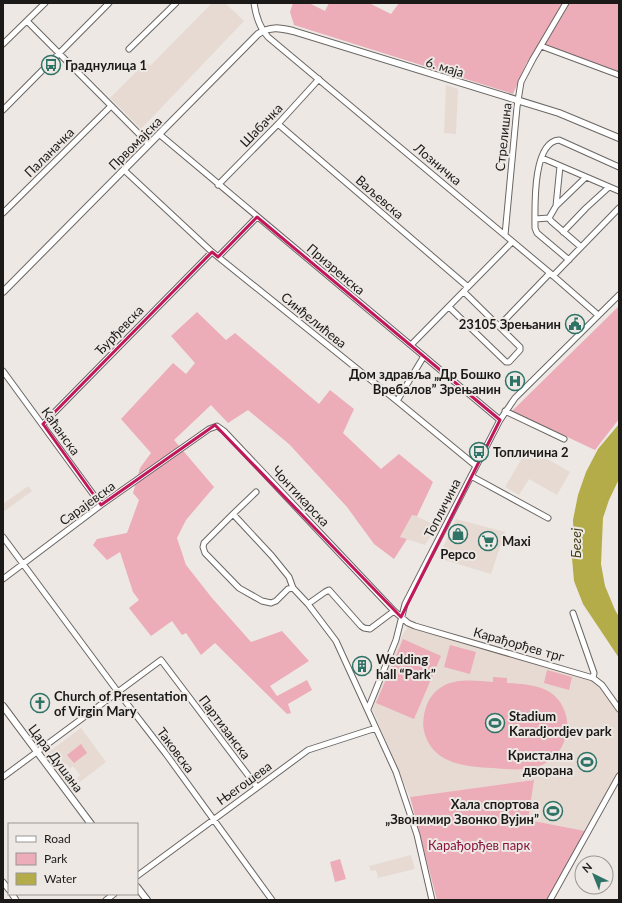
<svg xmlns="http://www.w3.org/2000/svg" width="622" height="903" viewBox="0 0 622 903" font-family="Lato,sans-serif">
<rect width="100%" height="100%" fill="#ede8e4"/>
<path fill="#e6dad2" d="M212,3H225L244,21L141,129L110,98L146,62L150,66Z
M446,85L458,89L456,134L444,133Z
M528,448L570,472L557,495L529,479L519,495L505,487Z
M28,486L32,491L3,512V504Z
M412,514L437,526L425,545L400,537Z
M456,519L505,532L491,574L438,558Z
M409,625L605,684L619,702V776L585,831L528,820L533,780L410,797L371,706L402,636Z
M81,728L106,762L80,782L77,778L80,775L73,766L70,769L67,764L58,771L46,754Z
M411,855L415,869L378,878L376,870L371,871L369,866Z"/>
<path fill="#ecacb8" d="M293,3H309L325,11L329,3H369L391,14L399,3H562L537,49L526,64L513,94L294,25L290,12Z
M570,3H619V73L544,46Z
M619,306V419L595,450L512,411Z
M197,312L226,340L235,333L319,404L330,390L354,409L343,433L381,469L399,454L433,482L417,516L412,515L400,537L407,539L394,559L374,544L347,507L289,444L248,410L228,423L211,405L174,440L214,487L186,520L177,538L186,565L212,598L251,642L282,631L309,661L270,686L277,696L307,680L312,690L288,704L291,713L287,714L215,643L201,655L186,633L182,635L172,621L151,636L129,608L139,600L133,592L120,552L107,560L93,545L97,539L127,533L139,500L133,493L140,468L151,453L121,419L173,363L186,374L195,363L171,336Z
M403,639L441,656L414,719L376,703Z
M450,645L476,652L470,674L444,667Z
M547,670L572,677L569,690L544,683Z
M493,677L507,678V683C531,685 555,685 565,712C573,736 559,761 536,767C522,771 507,769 493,768C466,767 432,764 424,731C422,722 424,711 428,702C442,676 468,680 493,682Z
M81,744L87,753L74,763L67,755Z
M534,780L528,820L585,831L547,900H437L410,797Z
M340,859L346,879L335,882L330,862Z"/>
<path fill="#b3ac49" d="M619,424V479L609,500L603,518L601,564L605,586L615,610L619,617V658L583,604L574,581L572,558L574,548L573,520L578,495L586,472L598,449Z"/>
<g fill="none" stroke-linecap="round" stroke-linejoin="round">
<defs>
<path id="minor" d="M254,3C256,16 259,27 268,37L550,273L598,315
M27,21L149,144
M3,44L45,3
M541,46L619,75
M129,49L176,3
M3,110L109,3
M278,124L468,287
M159,134L500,420
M542,158L619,191
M124,170L212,252L397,401L476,466
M218,185L278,124L319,79
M556,206L560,166
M3,213L111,106
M535,219L549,218
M563,232L586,208L609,187
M505,235L517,107L521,82L533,59L566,3
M581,247L551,221L549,218L556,206L586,177
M218,257L257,217
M569,260L537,233L535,228C535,209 532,142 559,140L619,167
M553,276L619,208
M449,307L506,362H509L520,350V347L464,292
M499,326L550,273
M411,345L512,242
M3,371L101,505
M397,401L424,356
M505,411L564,439
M43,424L212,252
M471,476L548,518
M233,514L256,492
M3,537L118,692L166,754L272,900
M3,579L101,505L209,429L217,426L224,431L394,611L408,623L415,626L593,678L602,685L619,709
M293,588L288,589L276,601L271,603L262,601L239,588L205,553L203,547L204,543L233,514L272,556L289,577L293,588L308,604L336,641L396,772L417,835L432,900
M308,604L325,592L329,590L361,626L364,628L370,629L394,611
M573,613L594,673L593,678
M368,709L396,640L405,604L500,420L515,398L619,295
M3,777L161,660L257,787
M137,876L308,750L376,728
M3,882L9,890
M12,894L16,900
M106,900L114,894
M550,900L619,776"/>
<path id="tertiary" d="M3,292L258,34C270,26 280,28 293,31L559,113L619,138
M3,706L91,824
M137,887L147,900"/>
</defs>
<use href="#minor" stroke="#6a6663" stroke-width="7"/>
<use href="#tertiary" stroke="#6a6663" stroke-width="8"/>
<use href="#minor" stroke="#fff" stroke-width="5"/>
<use href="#tertiary" stroke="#fff" stroke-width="6"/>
</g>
<path fill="none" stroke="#c2185b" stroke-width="3" stroke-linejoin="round" d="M257,217L500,420L401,617L215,425L101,505L43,424L212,252L218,257Z"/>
<defs>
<symbol id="bus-ring" viewBox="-11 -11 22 22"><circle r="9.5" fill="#ede8e4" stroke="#2f7366" stroke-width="1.5"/><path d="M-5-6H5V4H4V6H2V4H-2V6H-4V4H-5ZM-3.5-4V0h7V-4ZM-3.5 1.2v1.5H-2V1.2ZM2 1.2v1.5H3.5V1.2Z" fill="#2f7366"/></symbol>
<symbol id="civic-ring" viewBox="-11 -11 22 22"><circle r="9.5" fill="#ede8e4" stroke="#2f7366" stroke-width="1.5"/><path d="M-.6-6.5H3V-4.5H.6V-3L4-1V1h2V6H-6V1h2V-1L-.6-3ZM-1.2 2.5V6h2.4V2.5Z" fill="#2f7366"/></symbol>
<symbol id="hospital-ring" viewBox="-11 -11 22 22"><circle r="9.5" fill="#ede8e4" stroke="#2f7366" stroke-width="1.5"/><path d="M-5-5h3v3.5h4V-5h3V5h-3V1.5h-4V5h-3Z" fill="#2f7366"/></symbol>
<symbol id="shop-ring" viewBox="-11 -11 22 22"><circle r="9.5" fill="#ede8e4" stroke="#2f7366" stroke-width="1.5"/><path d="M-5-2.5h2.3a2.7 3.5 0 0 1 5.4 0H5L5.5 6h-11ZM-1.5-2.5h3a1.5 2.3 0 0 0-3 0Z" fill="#2f7366"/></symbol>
<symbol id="supermarket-ring" viewBox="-11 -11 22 22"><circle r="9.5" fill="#ede8e4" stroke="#2f7366" stroke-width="1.5"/><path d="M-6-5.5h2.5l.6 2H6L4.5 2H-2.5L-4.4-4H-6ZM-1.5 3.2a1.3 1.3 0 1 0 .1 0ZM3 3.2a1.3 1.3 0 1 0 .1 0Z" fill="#2f7366"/></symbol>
<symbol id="building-ring" viewBox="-11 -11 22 22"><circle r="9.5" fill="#ede8e4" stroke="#2f7366" stroke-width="1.5"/><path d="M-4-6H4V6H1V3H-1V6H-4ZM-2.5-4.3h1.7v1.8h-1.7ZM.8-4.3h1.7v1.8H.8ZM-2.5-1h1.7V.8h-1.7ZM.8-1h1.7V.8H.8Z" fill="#2f7366"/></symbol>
<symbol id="church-ring" viewBox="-11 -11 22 22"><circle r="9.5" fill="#ede8e4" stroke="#2f7366" stroke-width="1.5"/><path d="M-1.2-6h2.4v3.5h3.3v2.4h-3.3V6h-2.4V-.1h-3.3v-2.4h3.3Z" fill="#2f7366"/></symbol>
<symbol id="stadium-ring" viewBox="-11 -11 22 22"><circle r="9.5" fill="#ede8e4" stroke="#2f7366" stroke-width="1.5"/><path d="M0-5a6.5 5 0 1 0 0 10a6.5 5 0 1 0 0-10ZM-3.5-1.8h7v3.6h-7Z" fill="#2f7366"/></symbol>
</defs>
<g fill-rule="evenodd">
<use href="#bus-ring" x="40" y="54" width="22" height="22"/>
<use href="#civic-ring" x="564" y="313" width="22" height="22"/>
<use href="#hospital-ring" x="504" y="370" width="22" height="22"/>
<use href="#bus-ring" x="468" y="441" width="22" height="22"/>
<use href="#shop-ring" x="447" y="523" width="22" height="22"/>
<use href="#supermarket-ring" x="477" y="530" width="22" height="22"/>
<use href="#building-ring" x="351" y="655" width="22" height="22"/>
<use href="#church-ring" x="29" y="692" width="22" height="22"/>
<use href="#stadium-ring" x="484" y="712" width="22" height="22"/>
<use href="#stadium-ring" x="576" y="751" width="22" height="22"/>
<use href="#stadium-ring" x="542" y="800" width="22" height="22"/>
</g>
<g text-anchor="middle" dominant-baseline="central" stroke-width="4" stroke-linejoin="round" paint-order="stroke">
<g font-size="13" font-weight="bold" fill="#1c1a19" stroke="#ede8e4" text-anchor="start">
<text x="65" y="65">Граднулица 1</text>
<text x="561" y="324" text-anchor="end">23105 Зрењанин</text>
<text x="501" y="374" text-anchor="end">Дом здравља „Др Бошко<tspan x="501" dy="15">Вребалов” Зрењанин</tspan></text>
<text x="493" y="452">Топличина 2</text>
<text x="502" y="541">Maxi</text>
<text x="458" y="554" text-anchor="middle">Pepco</text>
<text x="376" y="659">Wedding<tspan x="376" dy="15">hall “Park”</tspan></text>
<text x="54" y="696">Church of Presentation<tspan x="54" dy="15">of Virgin Mary</tspan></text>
<text x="509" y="716">Stadium<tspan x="509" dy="15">Karadjordjev park</tspan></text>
<text x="573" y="755" text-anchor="end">Кристална<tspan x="573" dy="15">дворана</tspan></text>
<text x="539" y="804" text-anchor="end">Хала спортова<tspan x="539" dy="15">„Звонимир Звонко Вујин”</tspan></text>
</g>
<g font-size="13" fill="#1c1a19" stroke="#ede8e4">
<text transform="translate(445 67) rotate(17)">6. маја</text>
<text transform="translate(261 125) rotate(-46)">Шабачка</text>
<text transform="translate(503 137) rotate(-84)">Стрелишна</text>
<text transform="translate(135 143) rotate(-45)">Првомајска</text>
<text transform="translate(49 152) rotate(-45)">Паланачка</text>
<text transform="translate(438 164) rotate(40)">Лозничка</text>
<text transform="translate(380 197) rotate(41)">Ваљевска</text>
<text transform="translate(336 269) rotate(40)">Призренска</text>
<text transform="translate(314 320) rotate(39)">Синђелићева</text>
<text transform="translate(119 330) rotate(-46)">Ђурђевска</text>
<text transform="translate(61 431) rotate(54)">Каћанска</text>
<text transform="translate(301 496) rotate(47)">Чонтикарска</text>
<text transform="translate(87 503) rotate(-36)">Сарајевска</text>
<text transform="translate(442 508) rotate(-63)">Топличина</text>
<text transform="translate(519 644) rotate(16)">Карађорђев трг</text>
<text transform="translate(225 727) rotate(53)">Партизанска</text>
<text transform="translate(176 750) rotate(53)">Таковска</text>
<text transform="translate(56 758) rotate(53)">Цара Душана</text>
<text transform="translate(244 783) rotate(-36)">Његошева</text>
</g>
<g font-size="13" fill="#88153e" stroke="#ede8e4">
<text x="479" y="845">Карађорђев парк</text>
</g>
<g font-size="14" font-style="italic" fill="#423f16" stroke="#ede8e4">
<text transform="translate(575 543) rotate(-90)">Бегеј</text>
</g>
</g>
<rect width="622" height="903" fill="none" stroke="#1c1a19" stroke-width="8"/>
<rect x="8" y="823" width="130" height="72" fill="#ede8e4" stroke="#999693"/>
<rect x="16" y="836" width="20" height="6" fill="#ffffff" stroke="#999693"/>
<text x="44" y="843" font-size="12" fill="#1c1a19">Road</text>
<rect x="16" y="853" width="20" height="12" fill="#ecacb8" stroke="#999693"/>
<text x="44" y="863" font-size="12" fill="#1c1a19">Park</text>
<rect x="16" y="873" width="20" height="12" fill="#b3ac49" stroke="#999693"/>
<text x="44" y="883" font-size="12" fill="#1c1a19">Water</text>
<g transform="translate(594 875) rotate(317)"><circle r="19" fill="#ede8e4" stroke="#999693"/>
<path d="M0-3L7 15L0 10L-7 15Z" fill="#2f7366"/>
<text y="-6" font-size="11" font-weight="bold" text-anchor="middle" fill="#1c1a19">N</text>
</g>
</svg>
